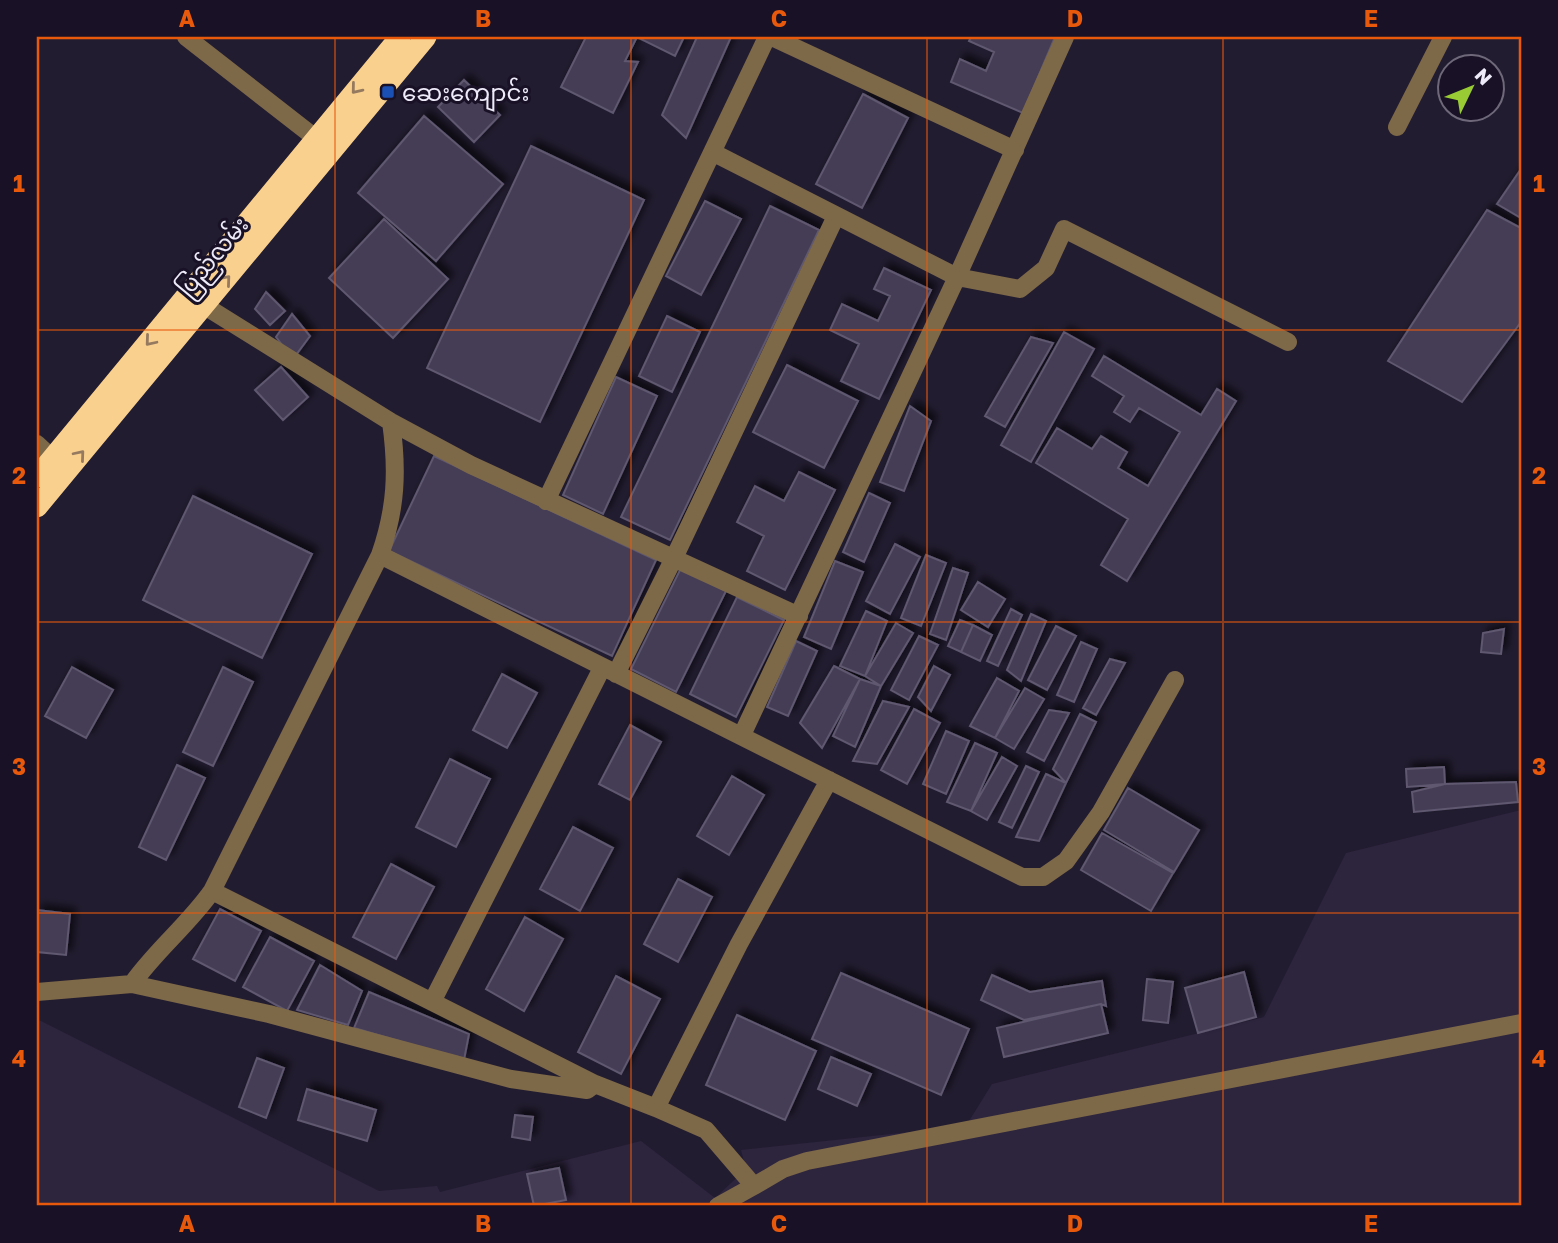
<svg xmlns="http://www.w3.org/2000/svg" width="1558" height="1243" viewBox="0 0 1558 1243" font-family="'Golos Text','Noto Sans Myanmar',sans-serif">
<defs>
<filter id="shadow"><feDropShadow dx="5.5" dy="-5.5" stdDeviation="3.5" flood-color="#0009"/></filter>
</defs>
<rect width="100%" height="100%" fill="#221c30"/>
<path fill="#2d243e" d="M1521,810V1206H37V1019L379,1191L437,1186L440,1192L641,1141L715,1198L746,1169L741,1150L966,1126L992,1084L1264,1017L1346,853Z"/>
<path fill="#453e55" stroke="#5f5870" stroke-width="2" filter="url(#shadow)" d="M586,37H684L675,56L637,37L625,61L638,62L613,113L561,87Z
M697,37H731L686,138L662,115Z
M971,37H1055L1023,113L951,82L960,59L986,71L994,52L969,41Z
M464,80L500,115L474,142L438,107Z
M863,94L908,118L862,208L816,184Z
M424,116L503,184L436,261L358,193Z
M531,146L644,200L540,422L427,368Z
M1521,169V218L1497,204Z
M705,201L741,219L701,295L666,276Z
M770,206L819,230L670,540L621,517Z
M1487,210L1521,228V322L1462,402L1388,361Z
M384,219L448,279L393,338L329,278Z
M884,268L931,290L879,399L841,381L859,344L830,330L842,304L878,321L890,296L874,289Z
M266,292L285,311L270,325L255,309Z
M292,314L310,336L293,359L276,337Z
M667,316L700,332L672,392L639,376Z
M1064,332L1094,349L1031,462L1001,445Z
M1031,337L1053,343L1005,427L985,416Z
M1104,356L1201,415L1217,389L1236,401L1127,581L1101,565L1128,519L1036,463L1057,428L1092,449L1101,436L1127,452L1118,468L1148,486L1180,432L1139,408L1130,422L1114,412L1124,396L1092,376Z
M787,365L858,401L824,468L753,432Z
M281,367L308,397L283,420L255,390Z
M616,377L657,396L603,514L563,495Z
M910,406L931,421L904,491L880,482Z
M434,456L656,560L612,656L389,551Z
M799,472L835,490L785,590L747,571L764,536L737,522L755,486L784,501Z
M869,493L890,503L864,562L843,552Z
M193,496L312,554L262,658L143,600Z
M895,544L920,557L890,614L866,601Z
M926,555L946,563L921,626L901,618Z
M835,561L863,572L831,649L804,637Z
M681,568L726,591L676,692L631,669Z
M953,568L968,573L946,640L930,634Z
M978,582L1005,599L988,627L961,610Z
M737,597L784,620L736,717L690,694Z
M1011,609L1022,615L998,666L987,661Z
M866,611L887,621L865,676L840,666Z
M1031,614L1046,621L1021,681L1007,670Z
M960,620L973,625L961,652L948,646Z
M896,623L913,633L881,686L865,676Z
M973,625L992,635L980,661L961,652Z
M1056,626L1076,636L1047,690L1028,680Z
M1504,629L1501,654L1481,652L1483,633Z
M919,636L938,645L909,700L891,690Z
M796,641L817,651L788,716L767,707Z
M1081,642L1097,649L1074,702L1057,695Z
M1110,659L1125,663L1096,715L1083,708Z
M834,666L860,679L822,748L800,723Z
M934,666L950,675L931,711L918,697Z
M72,667L113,690L86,738L45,716Z
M223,667L253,682L213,766L183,752Z
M502,674L537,693L507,748L473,730Z
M997,678L1019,691L995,738L970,726Z
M860,679L881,686L855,747L833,736Z
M1025,688L1044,699L1014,749L995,738Z
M883,701L909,707L877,764L853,761Z
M914,709L940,723L907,784L881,770Z
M1049,710L1069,713L1044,761L1027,752Z
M1080,714L1096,722L1066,783L1053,769Z
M630,725L661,742L630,800L599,784Z
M946,731L969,741L946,794L923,784Z
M975,743L997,753L971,811L947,802Z
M1002,757L1017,766L987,820L971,811Z
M450,759L490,779L456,847L416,827Z
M177,765L205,778L166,860L139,847Z
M1026,766L1039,772L1012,828L999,822Z
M1444,767L1445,784L1407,787L1406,769Z
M1046,774L1066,783L1039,841L1016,837Z
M732,776L764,795L729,855L697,836Z
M1516,782L1518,802L1414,812L1412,792L1445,784Z
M1128,788L1199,830L1174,872L1104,830Z
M573,827L613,848L580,911L540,889Z
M1102,833L1173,873L1151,911L1081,870Z
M391,864L434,887L396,959L353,937Z
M678,879L712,897L678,962L644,944Z
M220,909L261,931L235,981L193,959Z
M37,910L70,914L66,955L37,952Z
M525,917L563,939L524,1011L486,989Z
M270,937L314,961L287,1011L243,987Z
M320,965L362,991L348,1025L297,1010Z
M1244,972L1256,1017L1198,1033L1185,988Z
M841,973L969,1029L941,1095L812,1039Z
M992,975L1030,992L1102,981L1106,1006L1101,1004L1024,1020L981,1000Z
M616,976L660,999L621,1074L578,1052Z
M1147,979L1173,982L1168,1023L1143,1020Z
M369,992L469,1034L464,1060L354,1028Z
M1101,1004L1108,1033L1004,1057L997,1028Z
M737,1015L816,1051L785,1120L706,1085Z
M831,1057L871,1074L857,1106L818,1089Z
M257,1058L284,1068L266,1118L239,1107Z
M307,1089L376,1110L367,1141L298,1120Z
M515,1115L533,1117L530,1140L512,1137Z
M559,1168L566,1200L534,1206L527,1174Z"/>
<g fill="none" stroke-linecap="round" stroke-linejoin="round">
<path stroke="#7d6848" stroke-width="18" d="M186,37L327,147
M772,37L1015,150
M1397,127L1443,37
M714,153L957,277L1020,289L1046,268L1064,229L1288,342
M192,298L391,422L471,465L799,616
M37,444L52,458
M546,501L767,37
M380,555L1022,877H1043L1066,861L1101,812L1175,680
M616,674L675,556L836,216
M742,735L957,277L1065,37
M212,891L595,1084L656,1108L739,944L829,780
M132,984C156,950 188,925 212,891L380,555C396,509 398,471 391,422
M37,992L132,984L269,1014L511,1079L587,1090L595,1084
M432,1002L602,668
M656,1108L706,1130L754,1186L718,1206
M754,1186L783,1169L807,1161L1521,1023"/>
<path stroke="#fad08e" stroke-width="21" d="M37,477L400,37
M37,507L426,37"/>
</g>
<defs><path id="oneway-chevron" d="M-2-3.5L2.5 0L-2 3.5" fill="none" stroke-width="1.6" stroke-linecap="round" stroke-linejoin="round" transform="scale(1.75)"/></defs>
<g stroke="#957a5f">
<use href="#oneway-chevron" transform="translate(356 89) rotate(129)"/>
<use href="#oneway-chevron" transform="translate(226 280) rotate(-50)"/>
<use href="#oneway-chevron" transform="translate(150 341) rotate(130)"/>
<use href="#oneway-chevron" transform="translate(80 455) rotate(-50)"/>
</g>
<path fill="none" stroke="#e8590c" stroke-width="2" stroke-opacity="0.55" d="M335,37V1206M631,37V1206M927,37V1206M1223,37V1206M37,330H1521M37,622H1521M37,913H1521"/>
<rect fill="#1a4fb4" stroke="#191226" stroke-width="2.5" x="381" y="85" width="14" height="14" rx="3.5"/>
<g text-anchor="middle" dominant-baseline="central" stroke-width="6" stroke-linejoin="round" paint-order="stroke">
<g font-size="23" fill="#eeeaf9" stroke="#191226" text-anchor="start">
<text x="402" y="92">ဆေးကျောင်း</text>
</g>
<g font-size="23" fill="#eeeaf9" stroke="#191226">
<text transform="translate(212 256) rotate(-50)">ပြည်လမ်း</text>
</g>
</g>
<rect width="1558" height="1243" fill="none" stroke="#191226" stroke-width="77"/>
<g transform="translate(1471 88) rotate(47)"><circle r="33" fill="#191226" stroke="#6e687a" stroke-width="2"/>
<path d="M0-5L12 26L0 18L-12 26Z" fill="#99cb35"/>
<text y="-10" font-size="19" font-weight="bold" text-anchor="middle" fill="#eeeaf9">N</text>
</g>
<rect x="38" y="38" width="1482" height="1166" fill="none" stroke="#e8590c" stroke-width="2.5"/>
<g font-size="23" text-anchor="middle" font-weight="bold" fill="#e8590c">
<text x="187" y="27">A</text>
<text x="483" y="27">B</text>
<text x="779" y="27">C</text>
<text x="1075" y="27">D</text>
<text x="1371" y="27">E</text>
<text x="19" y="192">1</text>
<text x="1539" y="192">1</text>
<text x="19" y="484">2</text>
<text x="1539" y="484">2</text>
<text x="19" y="775">3</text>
<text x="1539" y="775">3</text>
<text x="19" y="1067">4</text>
<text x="1539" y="1067">4</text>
<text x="187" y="1232">A</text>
<text x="483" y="1232">B</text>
<text x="779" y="1232">C</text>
<text x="1075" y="1232">D</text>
<text x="1371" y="1232">E</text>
</g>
</svg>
